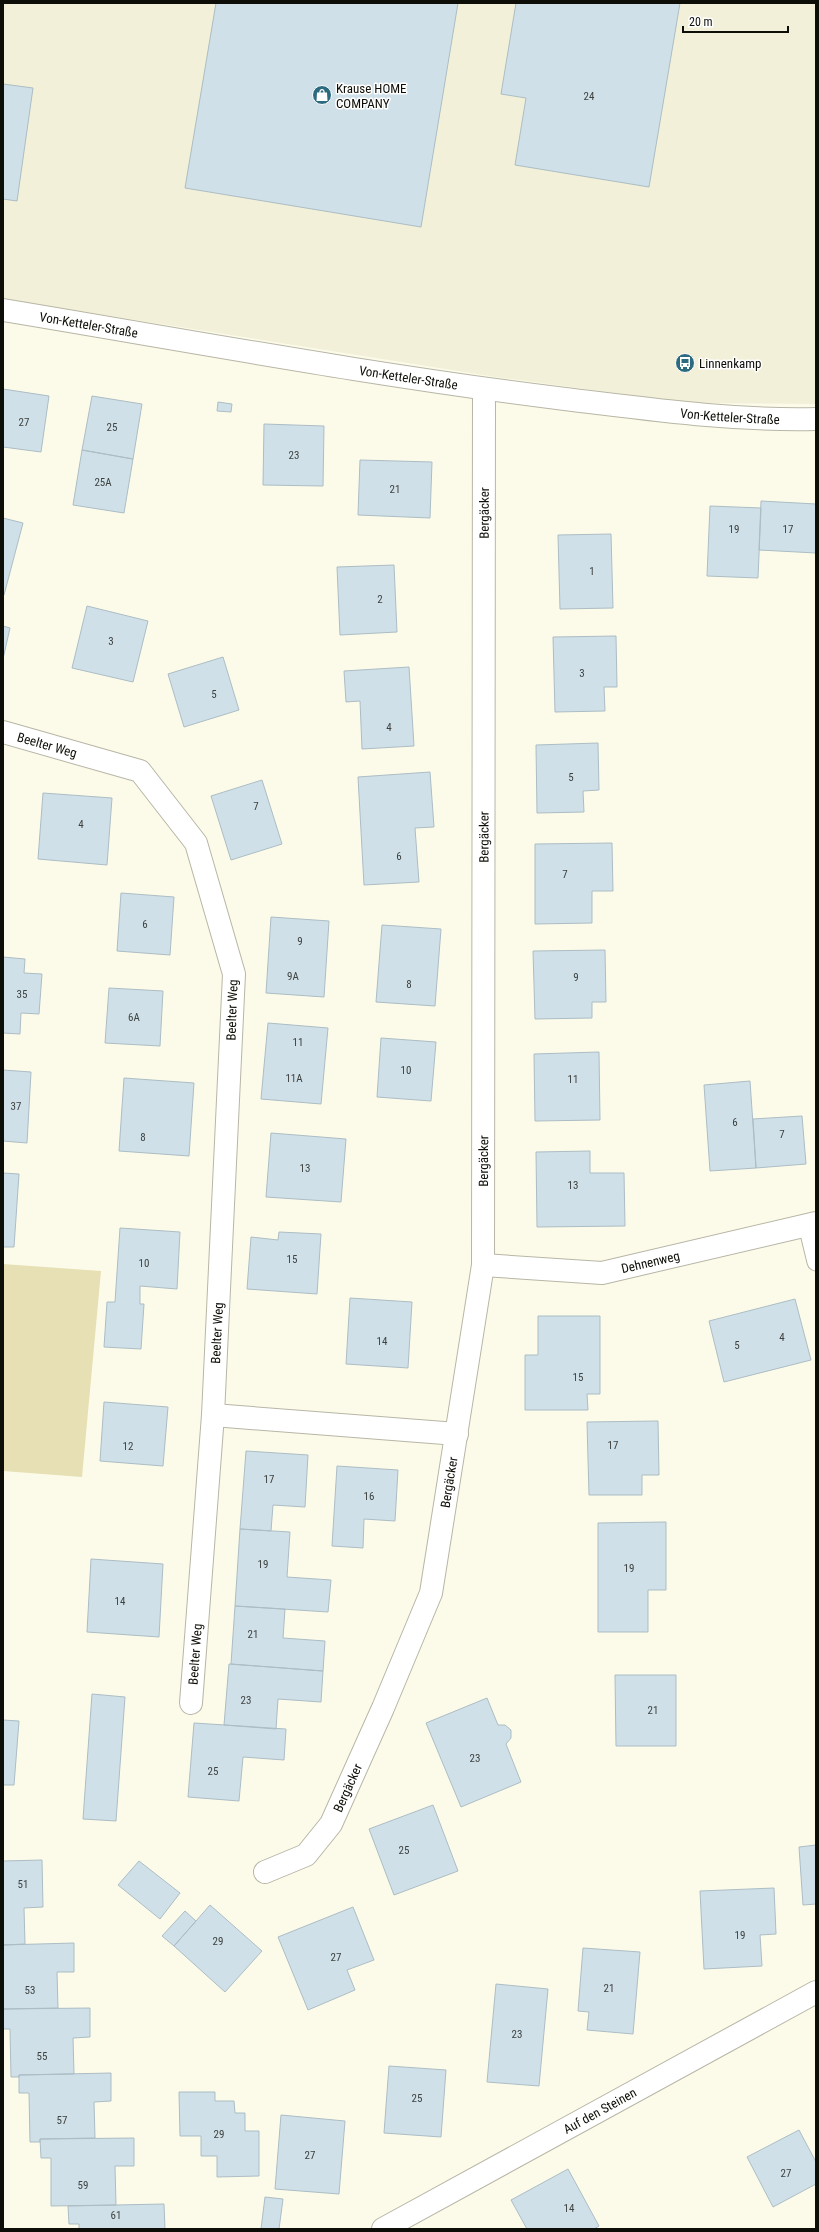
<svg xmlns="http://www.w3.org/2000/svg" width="819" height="2232" viewBox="0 0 819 2232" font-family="'Roboto Condensed',sans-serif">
<rect width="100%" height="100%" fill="#fcfbea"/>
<path fill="#f2f0d8" d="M3,3H816V404L689,403L496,377L3,299Z"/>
<path fill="#e6e0b4" d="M3,1264L101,1271L82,1477L3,1471Z"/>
<path fill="#cfe0e8" stroke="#acbdc4" d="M216,3H458L421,227L185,188Z
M516,3H680L649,187L515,165L526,98L501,94Z
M3,84L33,88L17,201L3,199Z
M3,389L49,396L41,452L3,447Z
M92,396L142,404L133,459L82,450Z
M218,402L232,404L231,412L217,411Z
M264,424L324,426L323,486L263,485Z
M82,450L133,459L124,513L73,505Z
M360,460L432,462L430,518L358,515Z
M761,501L816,504V553L759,550Z
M710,506L761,508L758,578L707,576Z
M3,518L23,523L4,595H3Z
M611,534L613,608L560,609L558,535Z
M394,565L397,632L340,635L337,567Z
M87,606L148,621L133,682L72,668Z
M3,626L10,628L3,659Z
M616,636L617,687H604L605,711L555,712L553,637Z
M223,657L239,710L184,727L168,674Z
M409,667L414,746L362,749L360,701L346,702L344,671Z
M598,743L599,790L583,791L584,812L537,813L536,745Z
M430,772L434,827L415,828L419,882L364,885L358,777Z
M262,780L282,844L231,860L211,796Z
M43,793L112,798L107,865L38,859Z
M612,843L613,891H592V923L535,924V844Z
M121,893L174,897L170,955L117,951Z
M271,917L329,921L324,997L266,993Z
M382,925L441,929L435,1006L376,1002Z
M605,950L606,1002H592V1018L535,1019L533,951Z
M3,957L25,959L24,973L42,974L39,1014L21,1013L20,1034L3,1033Z
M109,988L163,991L160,1046L105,1043Z
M268,1023L328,1028L321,1104L261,1099Z
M381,1038L436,1042L431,1101L377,1097Z
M599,1052L600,1120L535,1121L534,1054Z
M3,1070L31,1072L27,1143L3,1141Z
M124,1078L194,1083L189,1156L119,1151Z
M750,1081L756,1168L710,1171L704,1085Z
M802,1116L806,1164L756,1168L753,1119Z
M271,1133L346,1139L341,1202L266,1197Z
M590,1151V1173H624L625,1226L537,1227L536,1152Z
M3,1173L19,1174L14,1247H3Z
M120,1228L180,1232L177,1289L140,1286V1304H144L141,1349L104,1347L107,1302H115Z
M279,1232L321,1234L317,1294L247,1289L251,1237L278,1240Z
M350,1298L412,1302L408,1368L346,1364Z
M795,1299L811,1360L724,1382L709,1321Z
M538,1316H600V1394H587L588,1410H525V1355H538Z
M104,1402L168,1407L163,1466L100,1461Z
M658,1421L659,1475H642V1495H589L587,1422Z
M246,1451L308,1455L305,1507L273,1505L271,1531L240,1529Z
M337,1466L398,1470L395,1521L364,1519L363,1548L332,1546Z
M666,1522V1590H648V1632H598V1523Z
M240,1529L290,1532L287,1577L331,1580L328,1612L235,1606Z
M91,1559L163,1564L159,1637L87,1632Z
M235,1606L285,1609L283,1638L325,1641L323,1671L231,1664Z
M229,1664L323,1671L321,1702L278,1699L276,1729L224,1725Z
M615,1675H676V1746H616Z
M92,1694L125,1697L116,1821L83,1819Z
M487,1698L498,1725H505L511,1730V1738L506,1744L521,1782L461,1807L426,1723Z
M3,1720L19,1721L14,1785H3Z
M194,1723L286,1729L284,1760L243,1757L239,1801L188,1797Z
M433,1805L458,1871L394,1895L369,1829Z
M816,1845V1904L803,1905L799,1847Z
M42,1860L43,1907L24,1908L25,1944L3,1945V1861Z
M139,1861L180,1893L160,1919L118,1885Z
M774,1888L776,1934L760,1935L762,1966L704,1969L700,1891Z
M210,1905L262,1951L225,1992L174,1946Z
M353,1907L374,1960L347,1970L355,1990L308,2010L278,1937Z
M185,1911L196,1921L174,1946L162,1936Z
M74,1943V1972H57L58,2008L3,2009V1945Z
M583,1948L640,1952L633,2034L587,2030L589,2012L578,2011Z
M496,1984L548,1989L539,2086L487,2082Z
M90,2008V2037L73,2038L74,2074L19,2075V2077H11L10,2029H3V2009Z
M389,2066L446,2070L441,2137L384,2133Z
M111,2073V2101L94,2102L95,2138L40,2139V2142H30L29,2093H19V2075Z
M179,2092H215V2101H234L235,2113H245V2131H259V2176L217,2177V2156H201V2136H180Z
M281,2115L345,2121L339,2194L275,2189Z
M799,2130L816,2162V2184L773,2207L747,2157Z
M134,2138V2166H115L116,2205L51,2206V2158H41L40,2139Z
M568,2169L599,2226L594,2229H527L511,2200Z
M265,2197L283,2199L279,2229H261Z
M164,2204L165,2229H79V2224H69L68,2206Z"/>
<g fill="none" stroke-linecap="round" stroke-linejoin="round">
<defs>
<path id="service" d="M807,1225L816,1262"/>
<g id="minor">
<path id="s1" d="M3,310C190,341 377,376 565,399C649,409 732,421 816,419"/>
<path id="s2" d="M3,732L140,771L196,843L234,974L213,1415"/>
<path id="s3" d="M483,1265L602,1273L816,1223"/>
<path id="s4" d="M191,1703L213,1415L457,1434"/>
<path id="s5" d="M265,1872L306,1855L331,1824L383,1708L431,1593L483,1265L484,389"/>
<path id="s6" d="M383,2229L816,1992"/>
</g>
</defs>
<use href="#service" stroke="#b8b6a6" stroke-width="19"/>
<use href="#minor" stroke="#b8b6a6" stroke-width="24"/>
<use href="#service" stroke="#fff" stroke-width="17"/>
<use href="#minor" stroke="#fff" stroke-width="22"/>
</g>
<defs>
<symbol id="shop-disc" viewBox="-11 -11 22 22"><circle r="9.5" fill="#2c6a80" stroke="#fff"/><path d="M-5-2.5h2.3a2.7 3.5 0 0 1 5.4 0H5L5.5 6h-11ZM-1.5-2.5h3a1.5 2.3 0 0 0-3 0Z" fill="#fff"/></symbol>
<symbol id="bus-disc" viewBox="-11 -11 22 22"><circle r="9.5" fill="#2c6a80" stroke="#fff"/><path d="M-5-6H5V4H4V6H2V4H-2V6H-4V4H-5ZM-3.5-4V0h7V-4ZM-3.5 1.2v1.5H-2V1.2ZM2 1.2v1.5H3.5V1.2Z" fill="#fff"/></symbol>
</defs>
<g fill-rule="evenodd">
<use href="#shop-disc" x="311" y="84" width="22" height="22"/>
<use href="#bus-disc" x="674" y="352" width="22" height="22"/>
</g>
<g text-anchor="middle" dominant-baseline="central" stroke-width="3" stroke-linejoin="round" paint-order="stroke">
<g font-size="11" fill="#3e4240">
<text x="589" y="96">24</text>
<text x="24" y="422">27</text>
<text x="112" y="427">25</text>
<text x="294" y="455">23</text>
<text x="103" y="482">25A</text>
<text x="395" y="489">21</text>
<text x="734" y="529">19</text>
<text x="788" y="529">17</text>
<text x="592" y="571">1</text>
<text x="380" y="599">2</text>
<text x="111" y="641">3</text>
<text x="582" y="673">3</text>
<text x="214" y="694">5</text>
<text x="389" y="727">4</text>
<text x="571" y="777">5</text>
<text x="256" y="806">7</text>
<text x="81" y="824">4</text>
<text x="399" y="856">6</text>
<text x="565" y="874">7</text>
<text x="145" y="924">6</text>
<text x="300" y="941">9</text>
<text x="293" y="976">9A</text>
<text x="576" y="977">9</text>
<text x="409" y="984">8</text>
<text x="22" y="994">35</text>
<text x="134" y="1017">6A</text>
<text x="298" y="1042">11</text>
<text x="406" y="1070">10</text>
<text x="294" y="1078">11A</text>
<text x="573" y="1079">11</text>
<text x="16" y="1106">37</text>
<text x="735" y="1122">6</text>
<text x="782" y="1134">7</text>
<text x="143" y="1137">8</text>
<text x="305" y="1168">13</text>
<text x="573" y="1185">13</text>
<text x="292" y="1259">15</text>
<text x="144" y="1263">10</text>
<text x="782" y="1337">4</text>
<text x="382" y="1341">14</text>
<text x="737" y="1345">5</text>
<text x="578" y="1377">15</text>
<text x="613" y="1445">17</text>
<text x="128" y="1446">12</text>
<text x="269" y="1479">17</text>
<text x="369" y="1496">16</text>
<text x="263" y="1564">19</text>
<text x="629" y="1568">19</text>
<text x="120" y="1601">14</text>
<text x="253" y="1634">21</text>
<text x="246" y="1700">23</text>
<text x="653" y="1710">21</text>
<text x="475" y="1758">23</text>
<text x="213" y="1771">25</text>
<text x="404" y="1850">25</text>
<text x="23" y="1884">51</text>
<text x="740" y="1935">19</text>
<text x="218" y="1941">29</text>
<text x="336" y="1957">27</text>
<text x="609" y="1988">21</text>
<text x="30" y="1990">53</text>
<text x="517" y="2034">23</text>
<text x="42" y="2056">55</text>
<text x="417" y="2098">25</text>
<text x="62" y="2120">57</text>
<text x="219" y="2134">29</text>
<text x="310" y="2155">27</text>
<text x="786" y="2173">27</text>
<text x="83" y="2185">59</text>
<text x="569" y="2208">14</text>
<text x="116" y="2215">61</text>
</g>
<g font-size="13" fill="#0e0e08" stroke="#fff" text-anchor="start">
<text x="336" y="88">Krause HOME<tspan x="336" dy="15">COMPANY</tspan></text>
<text x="699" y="363">Linnenkamp</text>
</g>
<g font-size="13" fill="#0e0e08" stroke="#fff">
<text stroke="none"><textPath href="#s1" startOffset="87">Von-Ketteler-Straße</textPath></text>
<text stroke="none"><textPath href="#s1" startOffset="411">Von-Ketteler-Straße</textPath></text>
<text stroke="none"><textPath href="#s1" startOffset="735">Von-Ketteler-Straße</textPath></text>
<text stroke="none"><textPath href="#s5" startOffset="1420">Bergäcker</textPath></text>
<text stroke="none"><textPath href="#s2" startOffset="46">Beelter Weg</textPath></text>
<text stroke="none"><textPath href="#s5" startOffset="1096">Bergäcker</textPath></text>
<text transform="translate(232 1010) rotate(-88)">Beelter Weg</text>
<text stroke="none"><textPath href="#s5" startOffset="772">Bergäcker</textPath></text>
<text stroke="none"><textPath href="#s3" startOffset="169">Dehnenweg</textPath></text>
<text transform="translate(217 1333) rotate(-87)">Beelter Weg</text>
<text stroke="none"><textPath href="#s5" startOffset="448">Bergäcker</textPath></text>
<text stroke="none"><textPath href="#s4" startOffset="49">Beelter Weg</textPath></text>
<text stroke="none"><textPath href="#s5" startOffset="124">Bergäcker</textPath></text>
<text stroke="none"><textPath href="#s6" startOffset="247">Auf den Steinen</textPath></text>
</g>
</g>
<rect width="819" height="2232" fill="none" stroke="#0e0e08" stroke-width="8"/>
<path d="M683 26v6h105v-6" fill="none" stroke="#0e0e08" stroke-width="2"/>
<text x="689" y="26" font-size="12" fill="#0e0e08" stroke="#ffffff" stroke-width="3" paint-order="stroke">20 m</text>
</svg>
